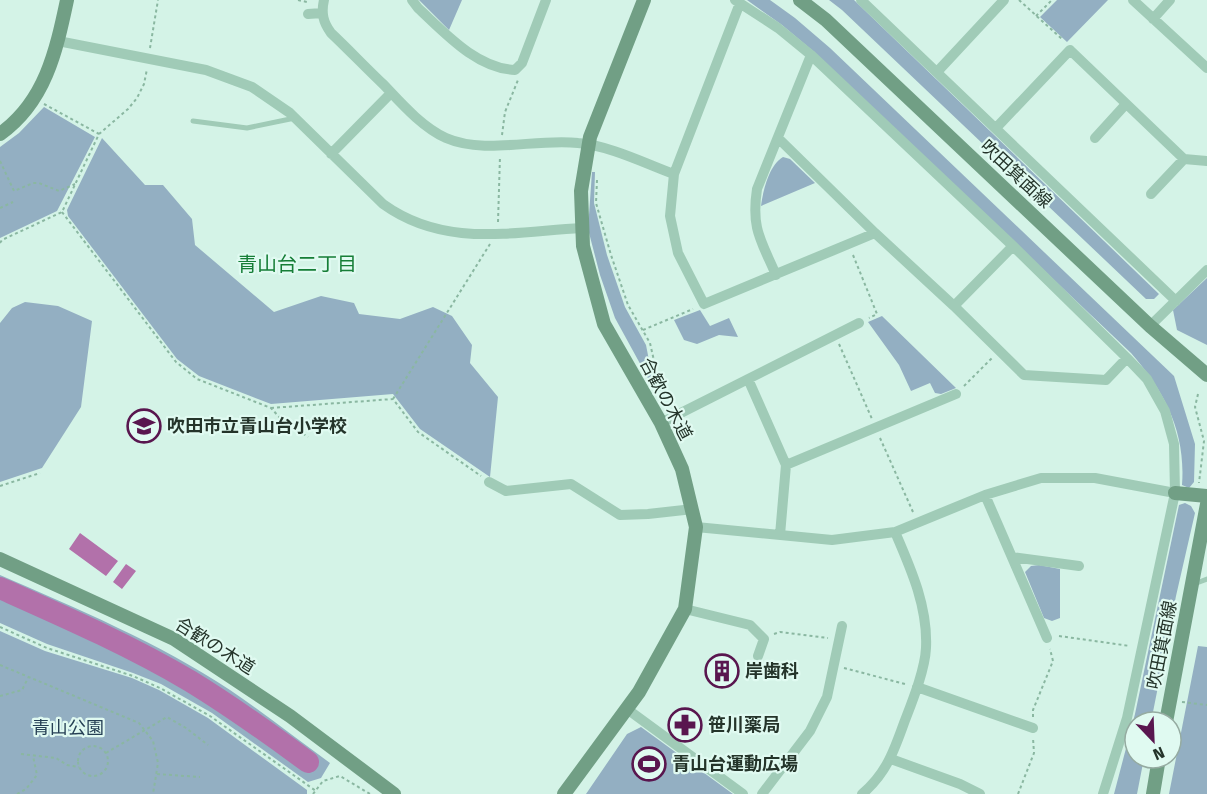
<svg xmlns="http://www.w3.org/2000/svg" width="1207" height="794" viewBox="0 0 1207 794" font-family="'Fira Sans','Noto Sans JP',sans-serif">
<rect width="100%" height="100%" fill="#d4f3e7"/>
<path fill="#93afc2" d="M419,0H462L449,30Z
M747,0H770L795,18L830,48L1174,376L1195,444L1194,482L1189,488L1182,485C1186,432 1165,392 1131,353L813,51L782,25Z
M829,0H854L1159,294L1154,299H1146L842,10Z
M1057,0H1108L1067,42L1040,17Z
M44,107L95,137L57,211L0,238V147L19,133Z
M102,138L145,185H163L192,219L195,245L274,312L321,296L354,303L359,314L400,319L433,307L452,316L472,345L470,363L498,397L490,477L420,429L393,394L271,404L199,376L177,359L68,216L67,210Z
M783,157L790,159L815,183L761,206C763,191 769,165 783,157Z
M592,172H595L594,203L607,255L625,307L646,345L655,391L615,318L600,275L588,229Z
M1207,278V345L1177,330L1173,310Z
M25,302L58,306L92,321L81,407L42,468L0,482V323L12,308Z
M700,310L710,326L729,318L738,337L719,335L697,344L684,340L674,320Z
M882,316L956,388L941,394L935,393L930,383L911,391L899,365L868,322Z
M1185,503L1191,506L1195,513L1176,596L1151,722H1135V758H1144L1137,794H1114L1135,714L1179,505Z
M1039,565L1060,569V618L1052,621L1044,618L1025,572L1031,566Z
M0,575C76,608 161,644 230,690C264,713 297,739 330,763L321,778L308,782L212,713L161,684L133,673L47,644L0,623Z
M0,631L45,651L132,678L159,690L208,718L307,790V794H0Z
M1198,646L1207,647V794H1169Z
M641,727L733,794H586L627,734Z"/>
<path fill="#b271aa" d="M80,533L118,561L106,576L69,549Z
M126,564L136,571L122,589L113,582Z"/>
<g fill="none" stroke-linecap="round" stroke-linejoin="round">
<path stroke="#b271aa" stroke-width="22" d="M0,588C65,617 129,645 190,681C231,706 270,734 308,762"/>
<path stroke="#8ab7a1" stroke-width="2" stroke-dasharray="3 3" stroke-linecap="butt" d="M298,0L307,2
M1019,0L1063,40
M1036,16L1052,0
M150,48L158,0
M44,104L99,134
M502,135L505,112L518,80
M0,161L14,191L33,183H39L59,191L75,184
M597,180L596,203L611,255L628,305L650,343L662,396
M0,208L13,202
M62,212L176,362L197,379L271,408L280,418L308,437
M498,222L500,156
M0,243L2,240L62,212L99,134L128,109L137,98L144,84L147,69
M853,255L877,314L869,318
M643,330L693,309
M839,344L872,419
M964,386L992,358
M1198,394L1195,407L1204,441L1199,483
M393,399L490,244
M271,408L393,399L418,432L481,476
M880,438L913,512
M0,486L40,473
M0,627L47,648L133,676L160,688L210,716L316,791
M774,634L780,632L828,638
M1059,636L1130,646
M0,665L139,723L153,741L158,763L153,794
M844,668L905,684
M749,679L754,667
M0,696L22,690L28,678
M1182,702L1207,705
M1033,717V710L1053,661L1050,649
M78 761a15 15 0 1 1 30 0a15 15 0 1 1-30 0Z
M106,753L167,717L186,728L208,745
M21,754L56,758L67,765L79,767
M157,774L200,777
M17,794L26,789L37,775L33,756
M313,794L323,781L340,776L370,794
M1018,794L1034,753L1033,738"/>
<path stroke="#a0cbb7" stroke-width="5" d="M193,121L247,128L295,118
M1194,584L1207,579"/>
<path stroke="#a0cbb7" stroke-width="10" d="M324,0C321,13 323,22 331,33C349,50 366,68 384,85C402,104 422,127 446,138C485,155 537,138 578,143C611,146 644,163 674,174
M412,0L418,8C445,33 476,68 515,70L522,63L546,0
M735,0L778,28L811,55L1013,246L1127,358L1147,379L1165,411L1174,444L1175,493L1127,718L1103,794
M861,0L1176,301
M1133,0L1207,68
M740,3L674,174L670,216L678,253L704,304L875,233
M308,14L322,13
M1153,19L1170,0
M58,41L206,70L252,87L290,113L383,204C444,248 511,232 581,228
M937,72L1004,0
M996,128L1070,50L1184,159L1207,161
M1095,138L1126,104
M779,139L875,233L954,306L1024,375L1106,380L1127,358
M331,154L391,93
M1151,194L1184,159
M776,275C761,240 751,229 757,189L811,55
M954,306L1013,246
M1150,326L1207,270
M748,379L786,465L780,535
M661,423L859,323
M786,465L956,394
M489,482L506,491L571,484L620,515L648,514L693,509
M985,495L1047,638
M696,527L832,540L895,532L985,495L1041,478H1095L1175,493
M1012,557L1079,566
M685,609L750,625L764,639L758,656
M917,687L1033,728
M627,709L743,794
M891,759L960,784L980,794
M762,794L810,731L827,697L842,626
M862,794C886,774 894,751 904,723C912,702 925,670 926,648C928,607 911,569 895,532"/>
<path stroke="#719f85" stroke-width="14" d="M800,0L826,20L1150,326L1207,375
M0,134C45,102 56,52 67,0
M1175,493L1207,496
M0,559L174,639L290,716L394,794
M1166,722L1207,504
M564,794L639,692L685,609L696,527L682,469L661,423L604,324L583,246L581,191L590,137L644,0
M1153,794L1159,758"/>
</g>
<defs>
<symbol id="school-ring" viewBox="-11 -11 22 22"><circle r="9.5" fill="#e0faf1" stroke="#59164f" stroke-width="1.5"/><path d="M0-5L7-2L0 1L-7-2ZM-4 1L0 2.5L4 1V4Q0 6-4 4Z" fill="#59164f"/></symbol>
<symbol id="building-ring" viewBox="-11 -11 22 22"><circle r="9.5" fill="#e0faf1" stroke="#59164f" stroke-width="1.5"/><path d="M-4-6H4V6H1V3H-1V6H-4ZM-2.5-4.3h1.7v1.8h-1.7ZM.8-4.3h1.7v1.8H.8ZM-2.5-1h1.7V.8h-1.7ZM.8-1h1.7V.8H.8Z" fill="#59164f"/></symbol>
<symbol id="pharmacy-ring" viewBox="-11 -11 22 22"><circle r="9.5" fill="#e0faf1" stroke="#59164f" stroke-width="1.5"/><path d="M-2-6h4v4h4v4h-4v4h-4v-4h-4v-4h4Z" fill="#59164f"/></symbol>
<symbol id="stadium-ring" viewBox="-11 -11 22 22"><circle r="9.5" fill="#e0faf1" stroke="#59164f" stroke-width="1.5"/><path d="M0-5a6.5 5 0 1 0 0 10a6.5 5 0 1 0 0-10ZM-3.5-1.8h7v3.6h-7Z" fill="#59164f"/></symbol>
</defs>
<g fill-rule="evenodd">
<use href="#school-ring" x="125" y="407" width="38" height="38"/>
<use href="#building-ring" x="703" y="652" width="38" height="38"/>
<use href="#pharmacy-ring" x="666" y="706" width="38" height="38"/>
<use href="#stadium-ring" x="630" y="745" width="38" height="38"/>
</g>
<g text-anchor="middle" dominant-baseline="central" stroke-width="4.5" stroke-linejoin="round" paint-order="stroke">
<g font-size="18" fill="#24342a" stroke="#e0faf1">
<text transform="translate(1016 174) rotate(43)">吹田箕面線</text>
<text transform="translate(666 399) rotate(62)">合歓の木道</text>
<text transform="translate(1162 645) rotate(-79)">吹田箕面線</text>
<text transform="translate(215 646) rotate(32)">合歓の木道</text>
</g>
<g font-size="18" font-weight="bold" fill="#24342a" stroke="#e0faf1" text-anchor="start">
<text x="167" y="426">吹田市立青山台小学校</text>
<text x="745" y="671">岸歯科</text>
<text x="708" y="725">笹川薬局</text>
<text x="672" y="764">青山台運動広場</text>
</g>
<g font-size="18" fill="#253f54" stroke="#e0faf1">
<text x="68" y="728">青山公園</text>
</g>
<g font-size="20" fill="#167e37" stroke="#e0faf1">
<text x="297" y="264">青山台二丁目</text>
</g>
</g>
<g transform="translate(1153 740) rotate(157)"><circle r="28" fill="#e0faf1" stroke="#95aba1" stroke-width="1.5"/>
<path d="M0-4.5L10 22L0 15L-10 22Z" fill="#59164f"/>
<text y="-9" font-size="16" font-weight="bold" text-anchor="middle" fill="#24342a">N</text>
</g>
</svg>
